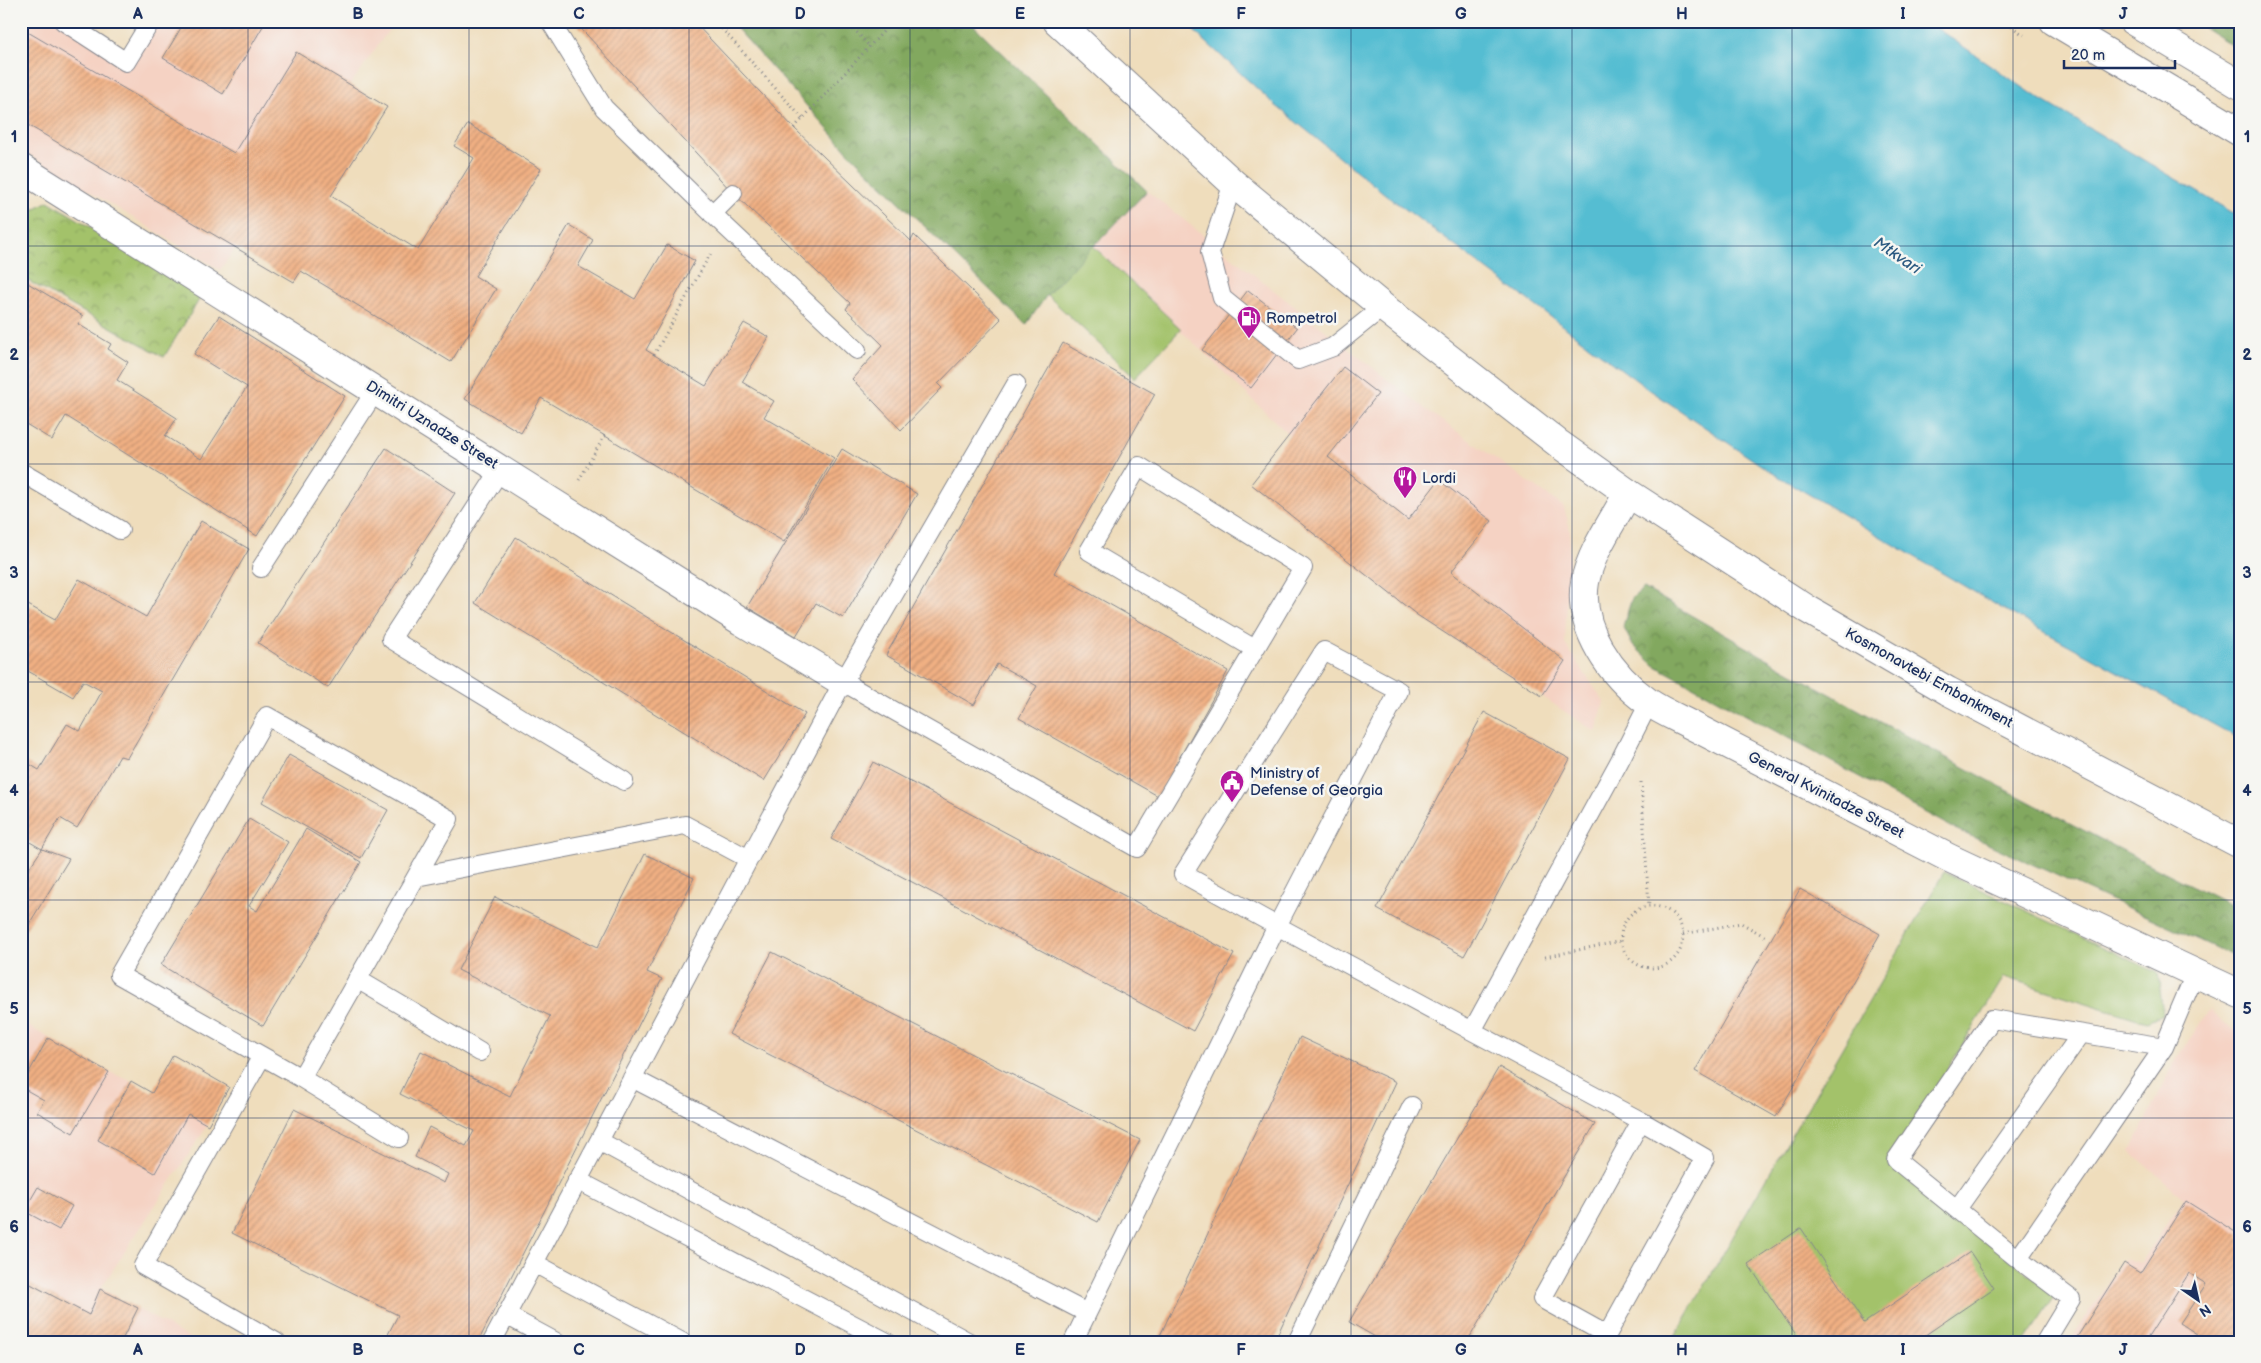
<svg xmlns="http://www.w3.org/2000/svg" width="2261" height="1363" viewBox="0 0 2261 1363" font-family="'Balsamiq Sans',sans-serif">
<defs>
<pattern id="forest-crowns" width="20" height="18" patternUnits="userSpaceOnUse" patternTransform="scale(1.25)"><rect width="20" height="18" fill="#82a85e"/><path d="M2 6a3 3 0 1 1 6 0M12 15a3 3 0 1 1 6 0" fill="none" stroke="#6a8951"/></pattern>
<pattern id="park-crowns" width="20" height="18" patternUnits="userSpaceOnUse" patternTransform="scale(1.25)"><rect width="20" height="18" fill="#a3c26a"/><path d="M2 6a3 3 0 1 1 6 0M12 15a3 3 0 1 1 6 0" fill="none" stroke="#849e5a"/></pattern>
<pattern id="building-hatch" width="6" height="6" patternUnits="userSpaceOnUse" patternTransform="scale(1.25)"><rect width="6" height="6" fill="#f1b083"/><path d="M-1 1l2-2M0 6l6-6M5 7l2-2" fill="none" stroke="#c2906e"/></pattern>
</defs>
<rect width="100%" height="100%" fill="#f6f6f2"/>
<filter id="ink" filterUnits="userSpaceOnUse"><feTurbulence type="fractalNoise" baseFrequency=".02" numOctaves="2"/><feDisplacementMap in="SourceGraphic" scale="10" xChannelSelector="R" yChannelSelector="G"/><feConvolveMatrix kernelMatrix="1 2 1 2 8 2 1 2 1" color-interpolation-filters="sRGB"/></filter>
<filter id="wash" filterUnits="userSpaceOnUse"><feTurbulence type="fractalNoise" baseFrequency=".0096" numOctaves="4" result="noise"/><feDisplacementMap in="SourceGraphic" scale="20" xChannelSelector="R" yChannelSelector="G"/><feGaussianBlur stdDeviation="1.12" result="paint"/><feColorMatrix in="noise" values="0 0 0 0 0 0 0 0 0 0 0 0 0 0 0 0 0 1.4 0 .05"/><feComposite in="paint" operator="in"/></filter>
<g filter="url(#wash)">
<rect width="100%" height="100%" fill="#efddbc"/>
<path fill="#f5d2c3" d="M21,21H59L125,62L152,21H395L220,270L21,150Z
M1147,191L1428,411L1564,507L1570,530L1565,644L1604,702L1596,732L1417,615L1251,484L1289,435L1093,246Z
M2209,1010L2240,1035V1342H2069L2124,1258L2141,1263L2184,1198L2130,1151L2176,1059Z
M21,1022L109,1072L131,1081L208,1125L101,1288L196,1342H21Z"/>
<path fill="url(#forest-crowns)" stroke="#4e6c5e" d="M730,21H969L1147,191L1047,295L1026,325L851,155Z
M2193,21H2240V50Z
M1644,588C1839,702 2038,809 2240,910V959L1955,829L1654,665L1632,644L1623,626L1632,598Z"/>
<path fill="url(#park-crowns)" stroke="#5f7864" d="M48,201L202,295L164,357L21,277V226L30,211Z"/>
<path fill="#a3c26a" stroke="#5f7864" d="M1093,246L1181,329L1135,378L1047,295Z
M1944,872L2158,973L2163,1015L2147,1022L2004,977L1889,1165L2056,1295L2024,1342H1672Z"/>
<path fill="#54bdd2" stroke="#387698" d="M1183,21H1926L2037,97L2240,217V739L2003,609L1771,472L1644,386L1385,194L1274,104Z"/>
<g id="blocks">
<path fill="url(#building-hatch)" d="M185,21H266L223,94L163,58Z
M574,21H693L794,128L911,241L914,235L1001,319L938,384L942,388L901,430L852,379L883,345L846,309L850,303L733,193Z
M21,28L234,153L296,52L387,107L331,196L418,250L474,158L454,146L468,124L541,169L475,276L496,289L451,362L301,271L294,282L21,121Z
M569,225L593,240L578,266L635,299L667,245L695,261L646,350L706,386L744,323L769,337L742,382L774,401L764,417L834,458L784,542L541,398L521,433L465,399Z
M21,279L83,316L78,324L111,344L108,349L128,362L117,380L177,418L165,436L201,459L247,387L194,354L219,316L345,396L257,536L66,416L52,440L21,421Z
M1248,290L1297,328L1251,388L1202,350Z
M1063,343L1155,394L1054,573L1228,671L1158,796L1019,718L1037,686L997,664L974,705L886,655Z
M1343,367L1378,394L1328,457L1408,520L1439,480L1492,521L1451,572L1565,661L1542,696L1417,615L1251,484Z
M386,448L455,493L328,688L258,643Z
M842,449L917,494L843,618L816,603L796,636L747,607Z
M201,521L249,549L127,758L120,756L77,828L60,818L42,849L21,837V771L26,762L39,770L67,724L80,731L102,691L83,681L73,697L21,667V601L55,620L79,579L146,617Z
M516,537L805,714L764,781L475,603Z
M1484,712L1570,759L1464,956L1377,909Z
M289,755L388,810L361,858L262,802Z
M873,762L1234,954L1193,1031L831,839Z
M249,819L288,842L249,906L257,911L306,829L361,862L263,1026L161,965Z
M42,849L69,859L21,937V880Z
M645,854L694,878L647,972L662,979L478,1342H384L398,1315L232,1233L294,1109L444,1183L448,1174L415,1157L429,1127L466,1146L474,1131L400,1094L421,1051L510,1096L550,1016L458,970L495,897L598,947Z
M1800,889L1880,934L1776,1117L1695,1071Z
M772,952L1140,1140L1098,1222L729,1034Z
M1300,1037L1396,1082L1274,1342H1157Z
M48,1038L109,1072L73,1133L37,1112L44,1100L21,1087Z
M173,1055L229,1087L208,1125L188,1114L155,1173L98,1140L131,1081L152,1093Z
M1499,1067L1595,1124L1467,1342H1384L1349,1322Z
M38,1187L72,1206L59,1230L24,1211Z
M2186,1201L2240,1235V1342H2209L2180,1323L2206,1284L2189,1273L2145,1342H2074L2124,1263L2140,1273Z
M1801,1228L1864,1323L1970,1252L1994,1288L1915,1342H1801L1748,1264Z
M21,1279L89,1315L100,1289L138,1308L123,1338L129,1342H21Z"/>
</g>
</g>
<g filter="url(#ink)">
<use href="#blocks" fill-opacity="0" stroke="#85868d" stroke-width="1"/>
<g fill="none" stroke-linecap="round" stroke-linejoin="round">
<defs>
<path id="lane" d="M63,21L126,62L151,21
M550,21L604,108L725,226L857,350
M1233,183L1210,252L1222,298L1298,360L1333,347L1383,307
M712,214L733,193
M501,469L391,639L624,781
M21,472L120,530
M261,568L376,390
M1324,651L1399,691L1277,926L1183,874Z
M843,682L1137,848L1303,568L1139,466L1089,551L1253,648
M416,877L449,819L267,716L119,975L301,1078L416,877L685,825L749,859
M357,979L480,1052
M1472,1031L1641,1121L1705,1158L1607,1335L1542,1299L1641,1121
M2164,1047L1992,1019L1896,1160L2018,1259L2164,1047L2195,974
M262,1056L143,1266L276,1342
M301,1078L399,1138
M632,1078L1087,1313
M599,1141L969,1342
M577,1180L887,1342
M1957,1209L2081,1034
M2018,1259L2071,1299L2045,1342
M534,1263L682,1342
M506,1315L556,1342
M492,1342L843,682L1016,384
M1073,1342L1277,926L1472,1031L1619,762L1649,703
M1297,1342L1412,1106"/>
<path id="street" d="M21,168L741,621L843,682"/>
<path id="secondary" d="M1628,493C1614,520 1591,551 1585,582C1577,628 1612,677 1648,702C1660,710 1673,716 1685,722L1949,858L2240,994"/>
<path id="primary" d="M1057,21L1233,183L1383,307L1559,444L1628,493L1807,609L1948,691L2240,844"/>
<path id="highway" d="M2054,21L2240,132
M2133,21L2240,85"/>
</defs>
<use href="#lane" stroke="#85868d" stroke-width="20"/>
<use href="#street" stroke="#85868d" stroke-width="30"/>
<use href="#secondary" stroke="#85868d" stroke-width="30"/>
<use href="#primary" stroke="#85868d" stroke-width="30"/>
<use href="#highway" stroke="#85868d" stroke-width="30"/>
<path stroke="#85868d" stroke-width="3" stroke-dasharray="1 4" stroke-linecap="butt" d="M715,21L803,119
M847,21L869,46
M2003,21L2024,35
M794,128L893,21
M654,355L712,251
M579,480L605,435
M1641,782L1649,906
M1621 937a31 31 0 1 1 62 0a31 31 0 1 1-62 0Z
M1683,934L1741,923L1766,937
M1545,957L1621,941"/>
<use href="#lane" stroke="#fff" stroke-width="18"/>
<use href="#street" stroke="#fff" stroke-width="28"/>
<use href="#secondary" stroke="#fff" stroke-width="28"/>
<use href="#primary" stroke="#fff" stroke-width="28"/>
<use href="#highway" stroke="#fff" stroke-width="28"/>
</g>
</g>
<path fill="none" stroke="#1b2f5e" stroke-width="1" stroke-opacity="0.55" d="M248,21V1342M469,21V1342M689,21V1342M910,21V1342M1130,21V1342M1351,21V1342M1572,21V1342M1792,21V1342M2013,21V1342M21,246H2240M21,464H2240M21,682H2240M21,900H2240M21,1118H2240"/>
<defs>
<symbol id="fuel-pin" viewBox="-11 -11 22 30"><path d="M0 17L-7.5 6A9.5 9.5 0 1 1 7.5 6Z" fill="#b5179e" stroke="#f6f6f2"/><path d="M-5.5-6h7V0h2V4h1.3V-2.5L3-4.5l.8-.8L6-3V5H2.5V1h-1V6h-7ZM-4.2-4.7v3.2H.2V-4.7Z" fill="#fff"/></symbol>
<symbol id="restaurant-pin" viewBox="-11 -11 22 30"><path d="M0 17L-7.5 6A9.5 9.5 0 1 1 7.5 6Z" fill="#b5179e" stroke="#f6f6f2"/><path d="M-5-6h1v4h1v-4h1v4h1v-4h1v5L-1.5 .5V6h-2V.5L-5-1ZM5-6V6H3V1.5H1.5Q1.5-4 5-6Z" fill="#fff"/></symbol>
<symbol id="civic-pin" viewBox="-11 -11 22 30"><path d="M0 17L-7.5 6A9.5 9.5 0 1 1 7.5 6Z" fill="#b5179e" stroke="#f6f6f2"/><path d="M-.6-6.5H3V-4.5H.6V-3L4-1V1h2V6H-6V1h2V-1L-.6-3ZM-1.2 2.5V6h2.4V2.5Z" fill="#fff"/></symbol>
</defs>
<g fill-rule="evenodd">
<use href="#fuel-pin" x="1235" y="304" width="28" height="38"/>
<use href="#restaurant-pin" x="1391" y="464" width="28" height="38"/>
<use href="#civic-pin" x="1218" y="768" width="28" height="38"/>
</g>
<g text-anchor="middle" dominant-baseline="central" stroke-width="5" stroke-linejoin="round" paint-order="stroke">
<g font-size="15" fill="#1b2f5e" stroke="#f6f6f2" text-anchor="start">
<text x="1266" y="318">Rompetrol</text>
<text x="1422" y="478">Lordi</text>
<text x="1250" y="773">Ministry of<tspan x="1250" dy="17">Defense of Georgia</tspan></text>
</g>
<g font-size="15" fill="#1b2f5e" stroke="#f6f6f2">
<text transform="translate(432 425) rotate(32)">Dimitri Uznadze Street</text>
<text transform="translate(1929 678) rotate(29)">Kosmonavtebi Embankment</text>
<text transform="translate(1826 795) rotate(27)">General Kvinitadze Street</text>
</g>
<g font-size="16" font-style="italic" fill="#2c5a81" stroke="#f6f6f2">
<text transform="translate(1897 256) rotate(34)">Mtkvari</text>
</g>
</g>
<rect width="2261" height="1363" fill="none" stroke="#f6f6f2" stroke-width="55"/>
<g transform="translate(2198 1300) rotate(146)" stroke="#f6f6f2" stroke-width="4" paint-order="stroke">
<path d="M0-4L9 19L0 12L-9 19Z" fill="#1b2f5e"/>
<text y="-8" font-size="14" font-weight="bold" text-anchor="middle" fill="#1b2f5e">N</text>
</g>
<path d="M2064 60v8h111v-8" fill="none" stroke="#1b2f5e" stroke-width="2.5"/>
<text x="2071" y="60" font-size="15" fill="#1b2f5e" stroke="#f6f6f2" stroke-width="4" paint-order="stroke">20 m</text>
<rect x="28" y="28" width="2206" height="1308" fill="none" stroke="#1b2f5e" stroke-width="2"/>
<g font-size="16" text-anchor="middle" font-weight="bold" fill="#1b2f5e">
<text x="138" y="19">A</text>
<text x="358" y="19">B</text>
<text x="579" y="19">C</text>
<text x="800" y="19">D</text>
<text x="1020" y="19">E</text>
<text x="1241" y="19">F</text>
<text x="1461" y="19">G</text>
<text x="1682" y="19">H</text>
<text x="1903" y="19">I</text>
<text x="2123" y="19">J</text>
<text x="14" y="142">1</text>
<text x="2247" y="142">1</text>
<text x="14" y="360">2</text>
<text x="2247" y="360">2</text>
<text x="14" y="578">3</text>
<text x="2247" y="578">3</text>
<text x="14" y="796">4</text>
<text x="2247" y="796">4</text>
<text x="14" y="1014">5</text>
<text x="2247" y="1014">5</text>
<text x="14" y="1232">6</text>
<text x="2247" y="1232">6</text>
<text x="138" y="1355">A</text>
<text x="358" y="1355">B</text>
<text x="579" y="1355">C</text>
<text x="800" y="1355">D</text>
<text x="1020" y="1355">E</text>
<text x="1241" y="1355">F</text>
<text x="1461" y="1355">G</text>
<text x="1682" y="1355">H</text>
<text x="1903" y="1355">I</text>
<text x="2123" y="1355">J</text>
</g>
</svg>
